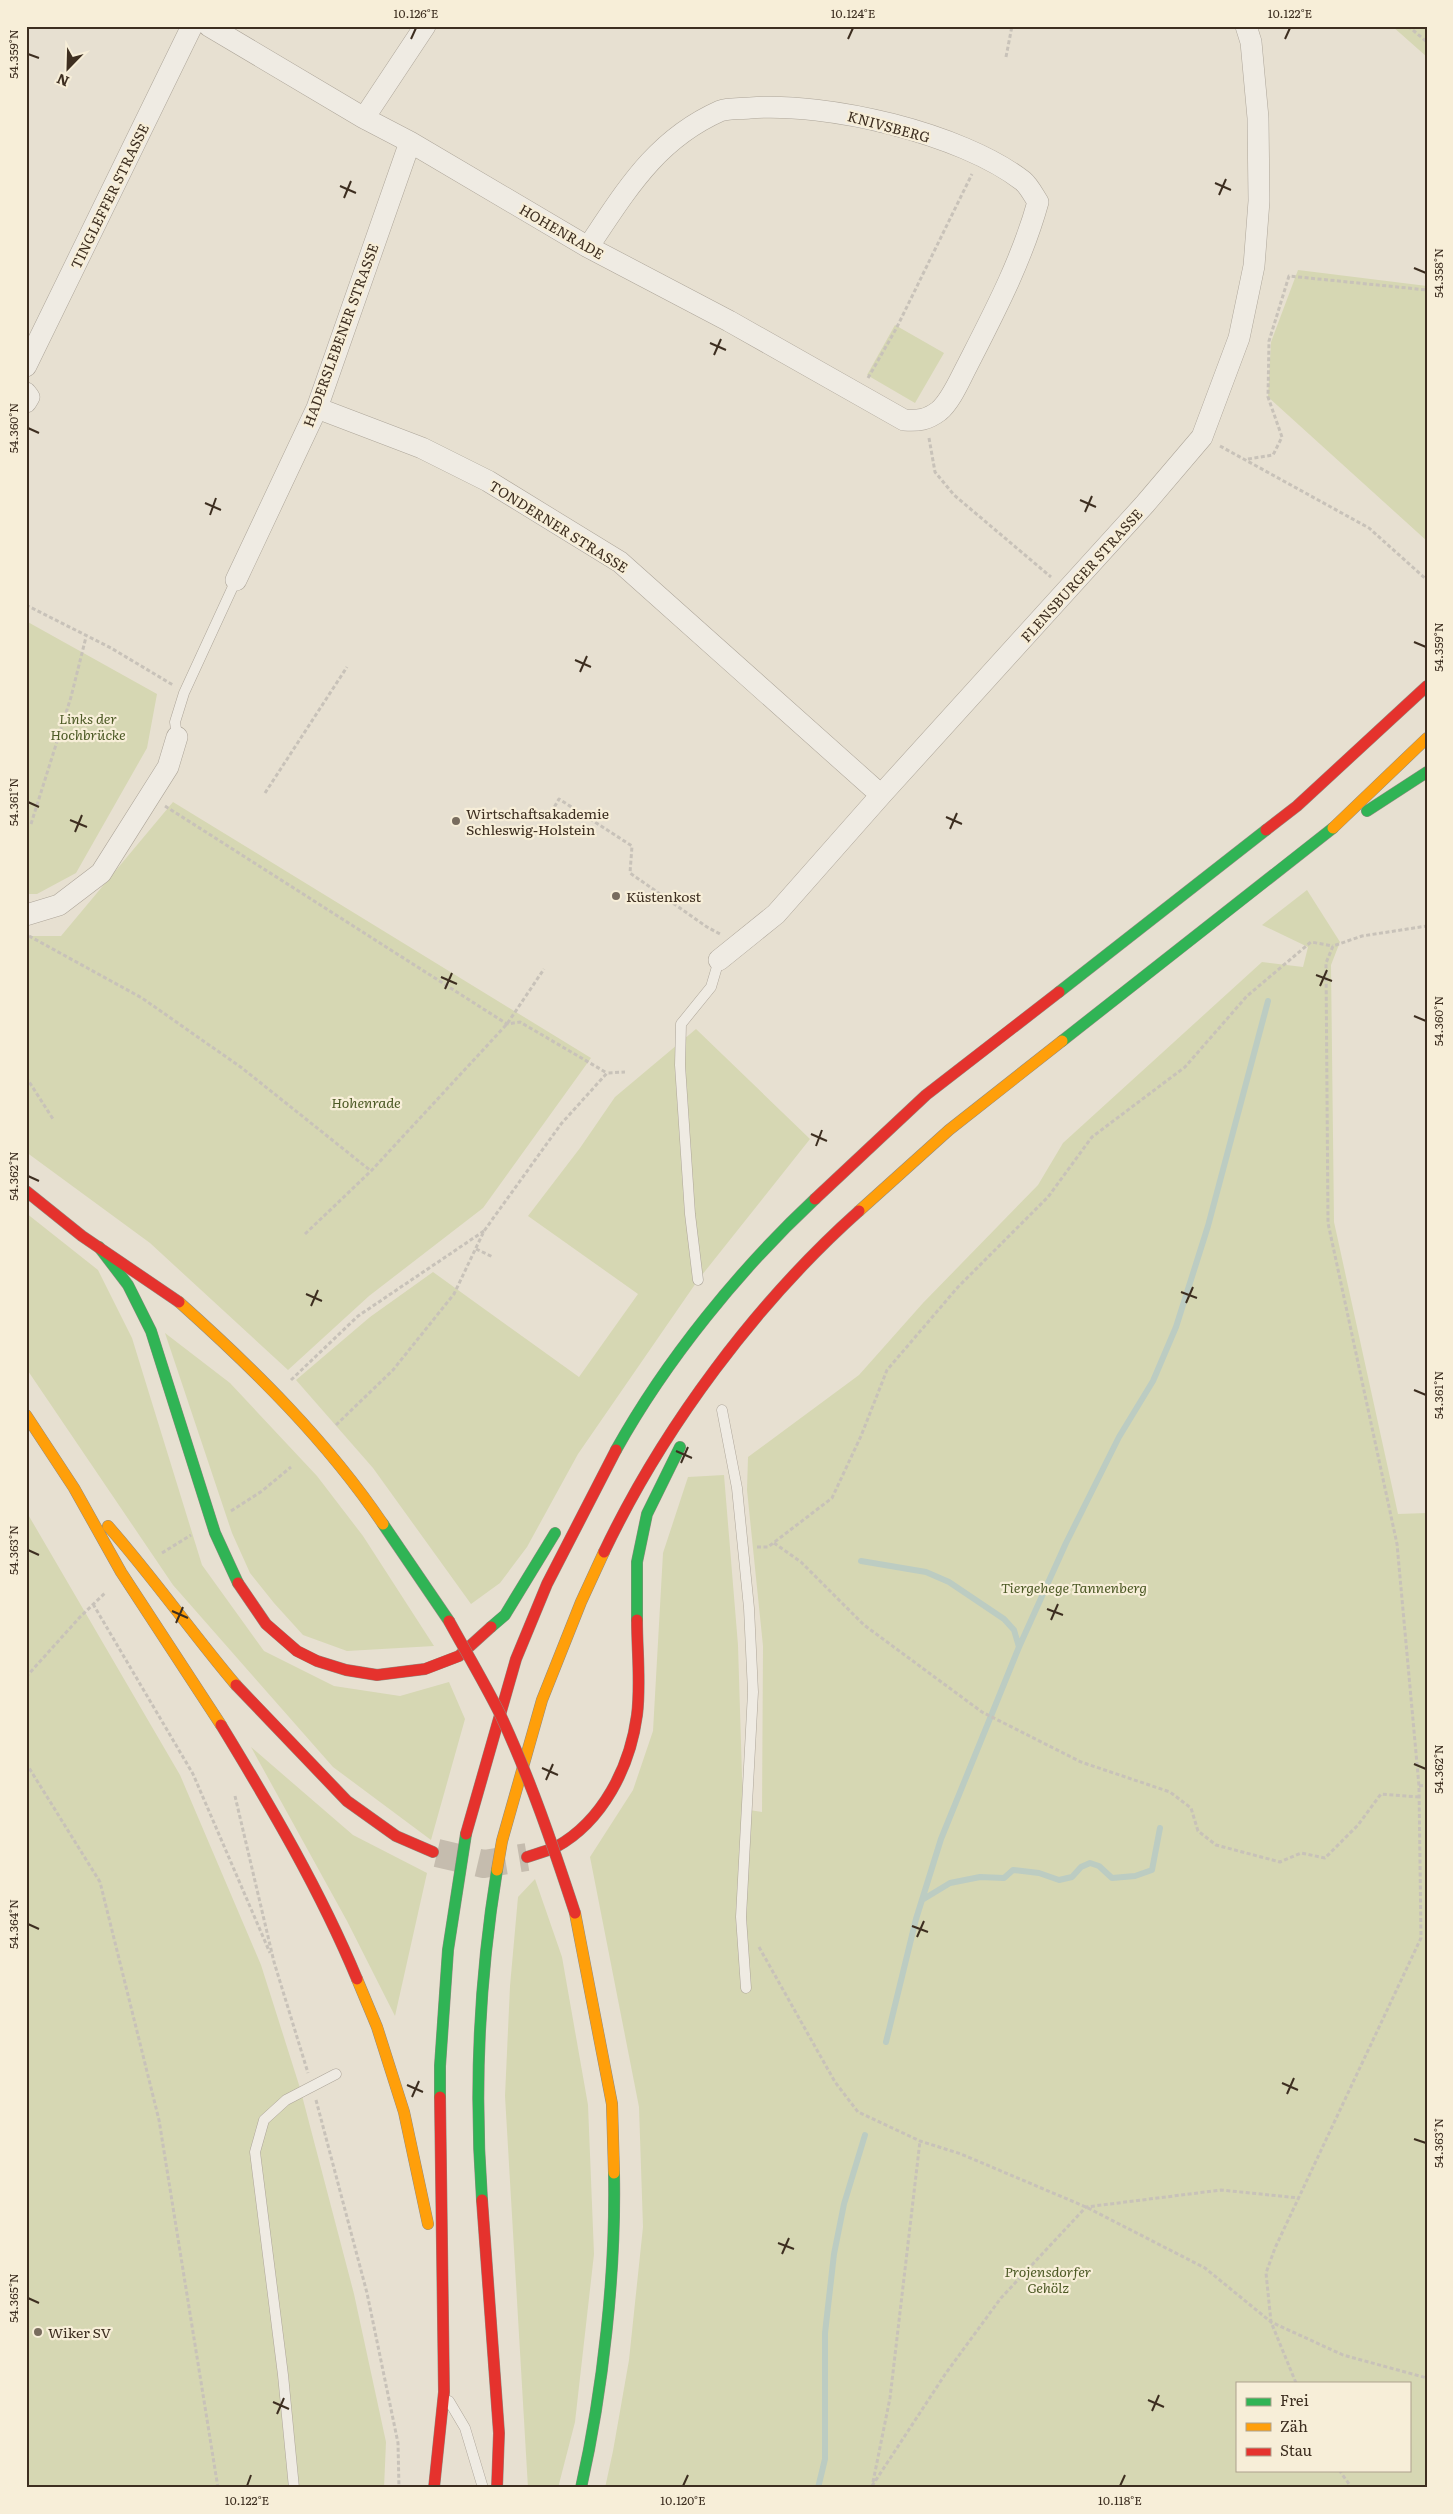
<svg xmlns="http://www.w3.org/2000/svg" width="1453" height="2514" viewBox="0 0 1453 2514" font-family="Literata,serif">
<rect width="100%" height="100%" fill="#e7e0d1"/>
<path fill="#d6d7b3" fill-rule="evenodd" d="M1392,26H1427V57Z
M1298,270L1427,286V541L1268,397L1271,342Z
M895,325L944,353L915,403L867,375Z
M26,621L157,694L147,748L76,873L37,894H26Z
M173,802L591,1058L483,1208L369,1296L288,1370L150,1243L26,1152V936H61Z
M1307,890L1340,942L1331,965L1334,1222L1398,1514L1427,1513V2488H605L613,2451L629,2360L643,2227L639,2107L590,1857L633,1790L653,1731L663,1553L688,1477L724,1475L738,1645L743,1809L762,1812L763,1646L747,1490L748,1457L859,1375L923,1303L1038,1185L1063,1143L1262,962L1303,967L1308,947L1262,925ZM1237,2383H1409V2470H1237Z
M696,1029L810,1139L698,1280L578,1454L527,1547L500,1583L471,1604L373,1468L296,1380L370,1317L433,1272L579,1377L638,1294L528,1216L580,1148L615,1097Z
M26,1213L98,1270L132,1338L202,1565L264,1651L334,1686L400,1696L449,1682L465,1719L431,1840L333,1767L173,1585L26,1368Z
M165,1333L230,1383L317,1476L363,1536L434,1646L347,1651L303,1635L274,1603L250,1573L232,1533Z
M26,1511L180,1775L261,1965L300,2088L354,2294L386,2442L384,2488H26Z
M251,1747L353,1835L427,1873L395,2016L347,1921Z
M535,1879L562,1957L588,2105L594,2254L575,2422L558,2488H528L505,2096L510,1986L518,1897Z"/>
<g fill="none" stroke-linecap="round" stroke-linejoin="round">
<path stroke="#bcccc2" stroke-width="6" d="M861,1561L926,1572L949,1582L1004,1619L1014,1630L1019,1647
M922,1900L950,1883L980,1877L1004,1878L1013,1870L1039,1873L1059,1880L1072,1877L1081,1867L1090,1863L1099,1866L1112,1878L1135,1876L1152,1870L1160,1828
M886,2042L916,1919L941,1839L1019,1647L1066,1543L1119,1437L1153,1381L1176,1327L1208,1226L1268,1001
M818,2488L825,2459V2333L834,2254L844,2204L865,2135"/>
<path stroke="#c5bcae" stroke-width="28" stroke-dasharray="28 14" stroke-linecap="butt" d="M437,1853L484,1864L527,1857"/>
<defs>
<path id="lane" d="M177,737L175,722L184,693L236,580
M698,1280L690,1214L680,1065L681,1024L711,987L719,960
M722,1410L737,1488L749,1608L753,1692L741,1917L746,1988
M449,2401L465,2428L483,2488
M294,2488L283,2375L255,2152L264,2120L286,2100L336,2074"/>
<path id="street" d="M209,26L364,118L410,142L588,247L729,321L904,420C919,421 927,420 939,411C951,401 960,379 967,366C994,313 1022,260 1038,202C1034,196 1029,186 1023,181C961,133 827,102 750,108C740,109 728,108 720,111C655,140 626,191 588,247
M364,118L425,26
M26,366L192,26
M26,393L29,397L26,402
M317,408L422,448L488,481L620,562L881,795
M236,580L317,408L410,142
M26,915L59,905L101,873L168,767L177,737
M719,960L776,914L881,795L1145,504L1202,437L1239,338L1254,266L1259,201L1258,118L1251,42L1246,26"/>
<path id="fast" d="M1367,811L1427,772
M1059,992L1266,830
M1062,1041L1333,828
M99,1247L128,1285L151,1331L215,1533L238,1583
M616,1450C666,1360 740,1269 815,1199
M383,1524L449,1621
M637,1620V1562L647,1514L680,1447
M491,1627L505,1615L555,1533
M440,2097V2066L448,1950L466,1834
M482,2200C474,2090 479,1980 497,1870
M581,2488C603,2390 616,2273 614,2173"/>
<path id="slow" d="M1333,828L1427,738
M859,1211L949,1130L1062,1041
M179,1302C254,1369 327,1441 383,1524
M26,1415L74,1488L121,1572L221,1725
M108,1526C153,1577 192,1633 236,1685
M497,1870L502,1841L542,1700L581,1602L604,1552
M575,1913L612,2104L614,2173
M357,1979L377,2027L404,2112L428,2224"/>
<path id="jam" d="M1266,830L1297,806L1427,686
M26,1191L82,1236L179,1302
M815,1199L926,1095L1059,992
M604,1552C663,1428 756,1303 859,1211
M238,1583L266,1624L297,1651L317,1661L346,1670L377,1675L425,1669L459,1656L491,1627
M236,1685L347,1801L396,1836L433,1852
M221,1725C271,1807 320,1890 357,1979
M466,1834L516,1659L547,1584L616,1450
M527,1857C536,1854 547,1851 556,1847C603,1821 630,1767 637,1715C641,1684 637,1651 637,1620
M482,2200L499,2433L497,2488
M434,2488L444,2392L440,2097"/>
</defs>
<use href="#lane" stroke="#ada599" stroke-width="11"/>
<use href="#street" stroke="#ada599" stroke-width="22"/>
<use href="#fast" stroke="#928b80" stroke-width="12"/>
<use href="#slow" stroke="#928b80" stroke-width="12"/>
<use href="#jam" stroke="#928b80" stroke-width="12"/>
<path stroke="#c8c2b9" stroke-width="3" stroke-dasharray="4 2.5" stroke-linecap="butt" d="M1408,26L1427,42
M1006,57L1012,26
M868,378L896,329L972,174
M929,438L935,472L954,495L1051,577
M1220,446L1369,528L1427,580
M1248,459L1273,455L1282,437L1268,397L1269,341L1289,276L1427,290
M26,605L111,648L173,685
M265,793L347,667
M165,806L507,1024L520,1022L607,1073
M548,818L559,799L632,846L630,873L707,927L720,934
M31,824L71,697L86,637
M29,936L142,998L242,1068L371,1171
M26,1077L53,1119
M305,1234L371,1171L507,1024L544,969
M476,1249L493,1257
M291,1380L358,1316L484,1231
M336,1425L393,1370L454,1294L484,1231L561,1124L607,1073L625,1072
M231,1511L262,1491L291,1467
M774,1543L801,1562L864,1625L982,1712L1081,1762L1170,1792L1191,1808L1198,1831L1216,1845L1280,1862L1301,1853L1325,1858L1358,1825L1381,1794L1419,1797
M757,1547H768L832,1498L861,1436L887,1370L958,1287L1048,1197L1092,1137L1185,1067L1247,996L1311,942L1333,946
M162,1553L191,1535
M93,1604L193,1774L270,1953
M26,1677L80,1617L106,1592
M26,1763L100,1882L159,2120L218,2488
M1419,1786L1427,1785
M235,1796L274,1962L308,2073
M759,1947L835,2082L858,2112L920,2141L961,2154L1086,2207L1205,2268L1271,2322L1343,2355L1427,2378
M316,2100L367,2293L398,2443L399,2488
M1296,2383L1271,2322L1266,2273L1275,2248L1421,1938L1419,1786L1397,1544L1328,1223L1326,963L1333,946L1362,936L1427,926
M1339,2470L1352,2488
M873,2482L890,2398L920,2141
M872,2486L946,2373L1001,2298L1086,2207L1221,2190L1299,2198"/>
<use href="#lane" stroke="#efebe3" stroke-width="10"/>
<use href="#street" stroke="#efebe3" stroke-width="21"/>
<use href="#fast" stroke="#30b455" stroke-width="11"/>
<use href="#slow" stroke="#ff9f0a" stroke-width="11"/>
<use href="#jam" stroke="#e5322d" stroke-width="11"/>
<defs>
<path id="jam-bridge" d="M449,1621C466,1652 484,1682 500,1714C530,1778 553,1846 575,1913"/>
</defs>
<use href="#jam-bridge" stroke="#928b80" stroke-width="12" stroke-linecap="butt"/>
<use href="#jam-bridge" stroke="#e5322d" stroke-width="11"/>
</g>
<path fill="none" stroke="#3d2e20" stroke-width="2" d="M411,39L416,28M848,39L853,28M1285,39L1290,28M28,54L39,58M1215,183L1231,190M340,186L356,193M1219,195L1226,179M344,198L351,181M1414,268L1426,273M710,343L726,350M714,355L721,339M28,428L39,433M1080,500L1096,507M205,503L221,510M1085,512L1092,496M210,515L216,498M1414,642L1426,647M575,660L591,667M580,672L587,656M28,802L39,807M946,817L962,824M70,820L87,827M950,829L957,813M75,832L82,815M1316,975L1332,981M441,977L457,984M1320,986L1327,970M445,989L452,973M1414,1016L1426,1021M811,1134L827,1141M816,1146L822,1130M28,1176L39,1181M1181,1292L1197,1298M306,1294L322,1301M1186,1303L1193,1287M311,1306L318,1290M1414,1390L1426,1395M676,1451L692,1458M681,1463L688,1447M28,1550L39,1555M1047,1609L1063,1615M172,1611L188,1618M1051,1620L1058,1604M176,1623L183,1607M1414,1764L1426,1769M542,1768L558,1775M546,1780L553,1764M28,1924L39,1929M912,1926L928,1932M917,1937L924,1921M1282,2083L1298,2090M407,2085L423,2092M1287,2094L1294,2078M412,2097L419,2081M1414,2139L1426,2143M778,2243L794,2249M782,2254L789,2238M28,2298L39,2303M1148,2400L1164,2407M273,2402L289,2409M1152,2411L1159,2395M277,2414L284,2398M247,2486L251,2475M683,2486L688,2475M1120,2486L1125,2475"/>
<g fill="#786c5e" stroke="#f7eed8" stroke-width="2">
<circle cx="456" cy="821" r="5"/>
<circle cx="616" cy="896" r="5"/>
<circle cx="38" cy="2332" r="5"/>
</g>
<g text-anchor="middle" dominant-baseline="central" stroke-width="4.5" stroke-linejoin="round" paint-order="stroke">
<g font-size="14" fill="#3d2e20" stroke="#f7eed8">
<text transform="translate(889 126) rotate(15)">KNIVSBERG</text>
<text transform="translate(109 196) rotate(-64)">TINGLEFFER STRASSE</text>
<text transform="translate(562 231) rotate(30)">HOHENRADE</text>
<text transform="translate(340 335) rotate(-70)">HADERSLEBENER STRASSE</text>
<text transform="translate(559 526) rotate(32)">TONDERNER STRASSE</text>
<text transform="translate(1081 575) rotate(-48)">FLENSBURGER STRASSE</text>
</g>
<g font-size="14" font-style="italic" fill="#4d5a26" stroke="#f7eed8">
<text x="88" y="718">Links der<tspan x="88" dy="16">Hochbrücke</tspan></text>
<text x="366" y="1102">Hohenrade</text>
<text x="1074" y="1587">Tiergehege Tannenberg</text>
<text x="1048" y="2271">Projensdorfer<tspan x="1048" dy="16">Gehölz</tspan></text>
</g>
<g font-size="14" fill="#3d2e20" stroke="#f7eed8" text-anchor="start">
<text x="466" y="813">Wirtschaftsakademie<tspan x="466" dy="16">Schleswig-Holstein</tspan></text>
<text x="626" y="896">Küstenkost</text>
<text x="48" y="2332">Wiker SV</text>
</g>
</g>
<rect width="1453" height="2514" fill="none" stroke="#f7eed8" stroke-width="55"/>
<rect x="1236" y="2382" width="175" height="90" fill="#f7eed8" stroke="#ada18e"/>
<rect x="1246" y="2398" width="25" height="8" fill="#30b455" stroke="#ada18e"/>
<text x="1280" y="2406" font-size="15" fill="#3d2e20">Frei</text>
<rect x="1246" y="2423" width="25" height="8" fill="#ff9f0a" stroke="#ada18e"/>
<text x="1280" y="2432" font-size="15" fill="#3d2e20">Zäh</text>
<rect x="1246" y="2448" width="25" height="8" fill="#e5322d" stroke="#ada18e"/>
<text x="1280" y="2456" font-size="15" fill="#3d2e20">Stau</text>
<g transform="translate(68 68) rotate(203)" stroke="#f7eed8" stroke-width="4" paint-order="stroke">
<path d="M0-4L9 19L0 12L-9 19Z" fill="#3d2e20"/>
<text y="-8" font-size="14" font-weight="bold" text-anchor="middle" fill="#3d2e20">N</text>
</g>
<rect x="28" y="28" width="1398" height="2458" fill="none" stroke="#3d2e20" stroke-width="2"/>
<g font-size="12" text-anchor="middle" fill="#3d2e20">
<text x="416" y="18">10.126°E</text>
<text x="853" y="18">10.124°E</text>
<text x="1290" y="18">10.122°E</text>
<text transform="translate(14 54) rotate(-90)" y="4">54.359°N</text>
<text transform="translate(1439 273) rotate(-90)" y="4">54.358°N</text>
<text transform="translate(14 428) rotate(-90)" y="4">54.360°N</text>
<text transform="translate(1439 647) rotate(-90)" y="4">54.359°N</text>
<text transform="translate(14 802) rotate(-90)" y="4">54.361°N</text>
<text transform="translate(1439 1021) rotate(-90)" y="4">54.360°N</text>
<text transform="translate(14 1176) rotate(-90)" y="4">54.362°N</text>
<text transform="translate(1439 1395) rotate(-90)" y="4">54.361°N</text>
<text transform="translate(14 1550) rotate(-90)" y="4">54.363°N</text>
<text transform="translate(1439 1769) rotate(-90)" y="4">54.362°N</text>
<text transform="translate(14 1924) rotate(-90)" y="4">54.364°N</text>
<text transform="translate(1439 2143) rotate(-90)" y="4">54.363°N</text>
<text transform="translate(14 2298) rotate(-90)" y="4">54.365°N</text>
<text x="247" y="2505">10.122°E</text>
<text x="683" y="2505">10.120°E</text>
<text x="1120" y="2505">10.118°E</text>
</g>
</svg>
